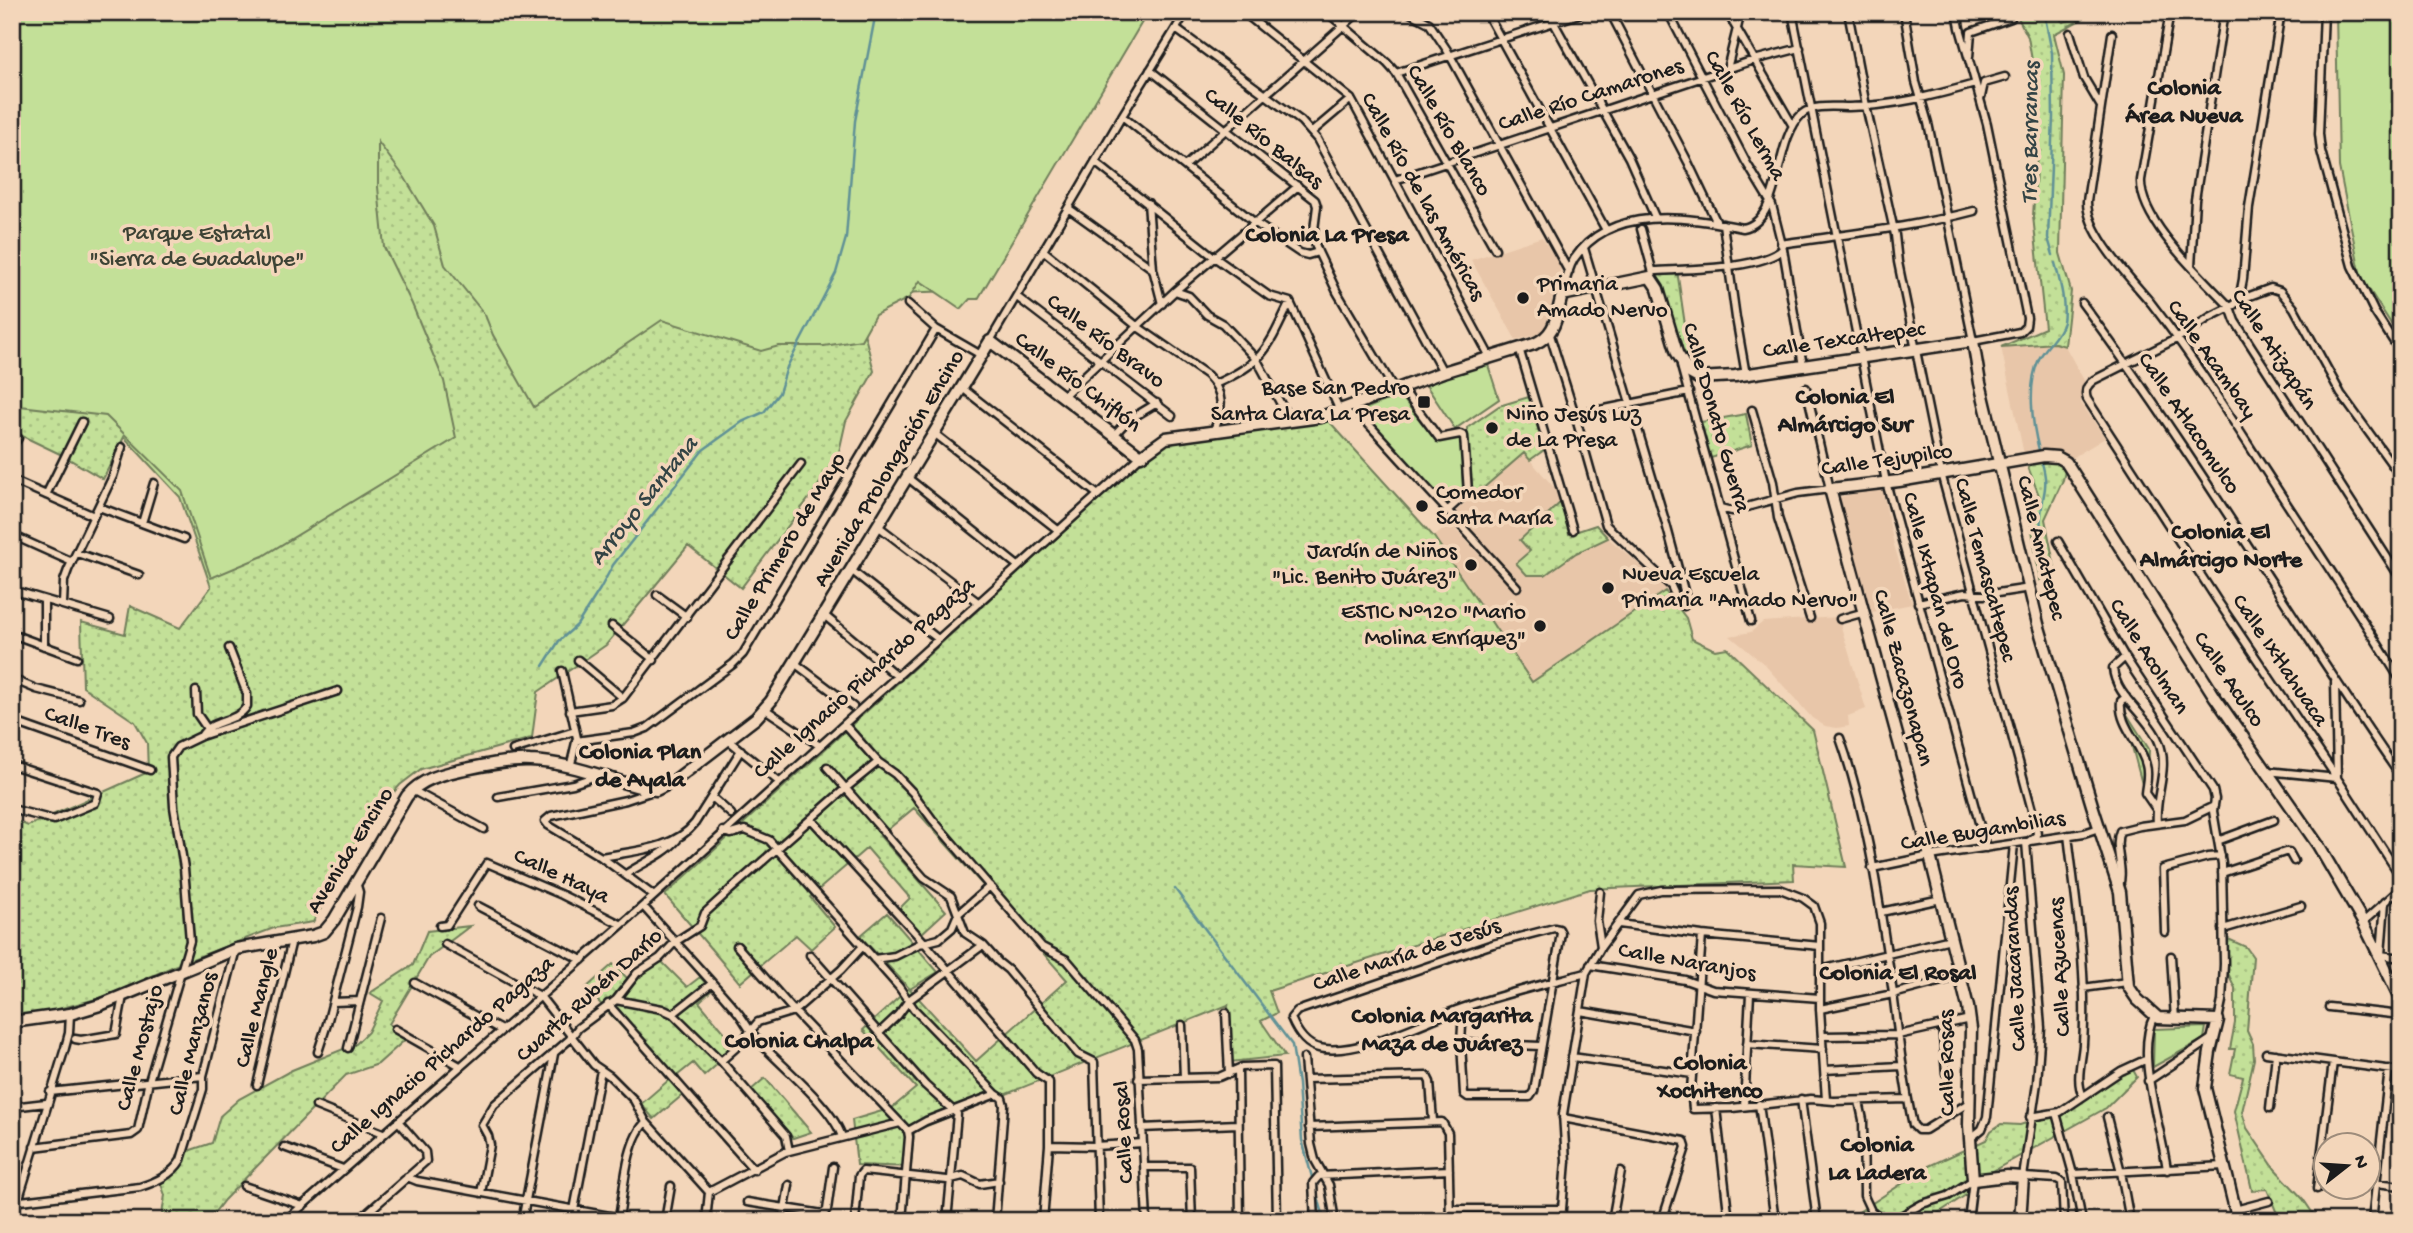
<svg xmlns="http://www.w3.org/2000/svg" width="2413" height="1233" viewBox="0 0 2413 1233" font-family="'Gochi Hand',sans-serif">
<defs>
<pattern id="grass-dots" width="8" height="8" patternUnits="userSpaceOnUse" patternTransform="scale(1.75)"><rect width="8" height="8" fill="#c3e098"/><path d="M2 2h.1M6 6h.1" fill="none" stroke="#a7c082" stroke-width="1.8" stroke-linecap="round"/></pattern>
</defs>
<rect width="100%" height="100%" fill="#f3d6ba"/>
<filter id="ink" filterUnits="userSpaceOnUse"><feTurbulence type="fractalNoise" baseFrequency=".0143" numOctaves="2"/><feDisplacementMap in="SourceGraphic" scale="14" xChannelSelector="R" yChannelSelector="G"/><feConvolveMatrix kernelMatrix="1 2 1 2 8 2 1 2 1" color-interpolation-filters="sRGB"/></filter>
<g filter="url(#ink)">
<path fill="#e8c6a9" d="M1542,237L1561,268L1545,328L1538,334L1516,340L1471,260Z
M2055,343L2065,346L2086,384L2082,387L2081,403L2105,438L2067,461L2025,459L2001,347Z
M1524,453L1558,492L1561,502L1520,539L1545,575L1576,553L1608,538L1666,587L1665,591L1532,683L1434,537L1450,524L1516,593L1523,589L1456,511Z
M1882,488L1894,545L1912,604L1872,612L1835,498Z
M1838,617L1866,709L1848,716L1849,726L1837,728L1825,726L1812,718L1764,664L1730,636L1751,632L1763,622Z"/>
<path fill="url(#grass-dots)" stroke="#707e5a" stroke-width="2" d="M12,12L955,291L897,293L861,321L874,371L846,421L839,452L816,489L741,588L688,546L606,645L538,692L532,738L421,769L400,785L373,816L313,922L274,928L174,966L108,996L12,1021V819L28,826L148,772L147,743L135,722L83,687L81,622L125,634L130,606L180,628L211,587L180,497L124,437L103,479L62,455L12,431Z
M2015,12H2102L2084,18L2054,34L2064,75L2060,253L2071,291L2065,346L2055,343L2001,347L2045,328L2033,216L2040,107L2028,37Z
M1651,269L1677,270L1691,366L1676,345Z
M1529,397L1544,450L1530,460L1524,453L1473,497L1467,428L1499,406Z
M1746,414L1752,445L1708,459L1701,422Z
M1328,420L1434,537L1532,682L1665,591L1686,618L1692,639L1715,650L1727,648L1813,730L1846,867L1793,864L1794,880L1590,889L1269,991L1277,1013L1261,1021L1285,1056L1230,1062L1228,1005L914,1131L911,1167L857,1165L852,1120L892,1108L916,1088L863,1030L909,988L860,936L887,913L938,972L910,989L976,1061L1067,980L914,808L880,836L946,911L922,933L899,909L910,898L867,848L810,897L835,927L811,949L796,935L740,983L665,895L1161,443Z
M2025,459L2067,461L2063,480L2045,519L2055,568L2040,580L2029,511L2040,498Z
M1561,502L1569,534L1596,525L1608,538L1576,553L1545,575H1527L1516,563L1530,551L1520,540Z
M2121,705L2149,749L2147,803Z
M470,926L429,957L389,1024L408,1037L378,1064L346,1075L224,1200L208,1221H161L165,1195L158,1176L191,1150L212,1143L220,1116L239,1099L292,1070L356,1044L368,1032L383,1001L370,993L413,965L427,931Z
M2226,938L2246,947L2253,957L2247,1031L2253,1044L2254,1059L2242,1112L2247,1128L2275,1169L2303,1199L2318,1221H2304L2303,1218L2280,1221L2267,1189L2252,1190L2234,1111L2243,1077L2230,1074L2235,1049H2230L2235,1023V988L2227,971Z
M660,960L687,987L700,977L712,990L699,1002L737,1047L704,1076L693,1063L678,1075L685,1093L654,1119L641,1104L670,1079L586,988L613,964L632,983Z
M2132,1068L2137,1077L2106,1108L1991,1172L1975,1189L1926,1221H1845L1929,1166L1986,1140L1991,1131L2001,1124L2020,1125L2060,1112Z
M765,1078L811,1132L793,1138L751,1090Z"/>
<path fill="#c3e098" stroke="#707e5a" stroke-width="2" d="M12,12H1148L978,299H970L961,309L920,281L909,298L875,315L861,340L824,346H779L761,351L662,320L534,407L493,335L485,315L445,265L434,226L405,178L378,142V187L384,247L412,304L444,381L456,438L263,556L211,578L182,491L106,416L12,405Z
M2054,12H2098L2063,22Z
M2336,12H2401V339L2361,277L2339,167Z
M1487,362L1499,399L1455,429L1424,382Z
M1400,395L1437,442L1461,435L1463,492L1446,508L1360,411Z
M2206,1027L2204,1039L2153,1067L2154,1029Z"/>
<g fill="none" stroke-linecap="round" stroke-linejoin="round">
<path stroke="#609196" stroke-width="2.5" d="M2044,12L2052,53L2053,117L2048,238L2053,255
M2039,450C2032,424 2027,384 2039,359C2045,347 2060,335 2063,322C2066,302 2060,282 2055,263
M2042,463C2049,487 2043,491 2041,514C2039,532 2043,553 2047,571
M543,666L559,641L577,625L600,589L613,565L703,450L742,422L764,412L779,393L787,367L836,273L846,238L855,121L876,12
M1175,889L1292,1045L1298,1084L1302,1140L1313,1181
M1316,1190L1325,1221"/>
<defs>
<path id="street" d="M1243,12L1351,99L1490,357
M1327,12L1387,63L1396,73L1495,249
M1408,12L1429,23L1447,50L1569,272
M1486,12L1606,230
M1548,12L1629,158L1655,217
M1610,12L1688,162L1717,223
M1668,12L1746,162L1772,205L1783,249L1803,366
M1727,12L1793,126
M1792,12L1886,482L1986,848
M1848,12L1866,106L1895,235L1898,262L1941,473L2036,825L2037,835L2028,842
M1904,12L1916,82L1928,123L1973,341L2020,332L2026,326L2027,318L1987,124L1960,28L1957,12
M2170,12L2141,180C2139,221 2203,278 2230,307L2235,321L2401,579
M2281,12L2249,207L2243,279L2239,300L2234,305L2210,317L2178,338L2094,380C2087,385 2084,390 2087,399L2217,600L2337,778L2401,877
M2324,12L2319,134L2321,151L2352,266L2374,311L2401,353
M1176,29L1301,121L1317,139L1443,372
M2070,33L2084,78L2100,105
M2112,34L2087,201C2086,233 2131,279 2151,303C2196,361 2234,423 2274,484C2316,549 2360,614 2401,681
M1969,57L1971,32L2011,18
M1727,69L1741,12
M1150,70L1315,200L1317,206L1313,238L1318,252L1337,292L1394,389
M1396,73L1585,12
M1981,97L1984,83L2005,77
M1122,116L1254,222L1300,253L1308,255L1318,252
M1312,132L1351,99
M1095,162L1214,257L1269,296L1290,302L1340,411
M1186,165L1359,12
M1395,180L1754,60L1800,48
M1148,203L1153,269L1162,304
M1068,208L1153,269
M1723,224L1736,318L1746,375
M1641,229L1653,273
M1781,244C1846,234 1910,228 1974,211
M1584,248L1666,524L1686,598L1684,606
M1044,251L1138,327L1207,375C1226,394 1222,408 1214,431
M2191,266L2195,200L2224,12
M1654,271C1685,269 1760,270 1783,249
M1175,291L1189,296L1207,315L1223,324L1257,360L1290,421
M1562,295C1565,283 1568,269 1574,259C1611,204 1688,217 1743,228C1783,221 1773,140 1802,114C1813,104 1835,107 1849,107C1892,106 1933,96 1975,84
M1017,297L1172,416
M2239,300L2271,288L2280,291L2294,308L2341,394L2401,477
M2082,303C2196,456 2292,620 2401,777
M908,304L936,329L981,355
M1550,335L1575,415L1606,525L1671,586L1679,604L1684,606
M990,341L1122,116L1186,12
M1519,348L1573,530
M1681,366L1751,621
M1215,384C1264,363 1268,348 1290,302
M961,387L1097,494
M1401,387L1439,438L1460,434L1464,436L1468,492L1447,511
M1063,396L1175,291L1298,186
M1352,406L1517,587
M1752,410L1773,482L1778,518L1810,618
M1575,415L1689,392
M934,433L1058,530
M1114,435L1127,421L1157,403
M12,447L18,438
M908,478L1018,566
M12,480L94,516
M46,495L82,422
M99,507L184,539
M1720,508L1732,511L1798,493L1830,489L1806,388
M142,523L154,483
M878,526L979,603
M12,535L72,562
M2058,541L2125,657L2213,790L2215,799L2213,811L2222,864L2224,964L2222,1001L2218,1020
M77,553L139,575
M851,570L938,639
M12,590L110,619
M657,595L687,617
M44,600V646
M1918,603L1965,593L1984,595L2030,588
M63,604L64,581L68,570L113,476L122,447
M824,615L898,677
M1840,619L1865,612
M612,626L654,660
M12,634L77,658
M2125,657L2113,668C2115,697 2149,716 2159,742C2170,769 2154,796 2157,823
M578,660L623,698
M796,664L853,707
M562,671L577,738L570,768
M12,679L36,689L79,700
M196,691L197,714L206,727
M2126,697L2121,701C2118,725 2141,743 2146,765C2149,775 2146,783 2145,793L2156,809
M765,709L820,746
M570,711L612,705L623,698L801,464
M12,721L150,770
M845,725L878,762L895,774L913,793L932,819L1042,947L1067,960L1135,1040L1138,1049L1147,1221
M201,736C212,718 236,724 247,706V694L229,648
M1840,738C1869,820 1880,907 1893,993C1899,1038 1903,1081 1913,1125L1918,1130H1925L1970,1102
M728,740L779,782
M576,741L634,733L647,728L733,664L743,654L936,329
M513,750L575,731
M12,765L98,793L95,803L54,820L12,809
M827,767L924,878L951,896L965,933L983,945L998,962L1008,970L1078,1054L1094,1062L1099,1221
M2267,771L2337,778L2335,682
M412,790L484,829
M653,791L626,800L551,816L545,821L548,825L601,857L654,896
M498,797L573,784L596,776
M712,797L731,814
M811,819L924,942L1036,1073L1049,1082V1145L1043,1221
M723,831L731,834L745,830L769,840L899,987L914,1009L996,1094L1002,1098L1004,1105L995,1221
M2068,835C2076,904 2088,974 2083,1044C2082,1060 2075,1081 2083,1096
M2220,840L2274,820
M2026,842L2041,1028L2037,1083L2023,1177L2057,1179L2062,1182L2064,1221
M601,857C632,851 674,850 695,823L741,750
M1872,868L1930,856L2084,833L2099,828
M2222,873L2285,852H2289L2294,861
M626,874C642,863 664,855 677,840
M2119,886C2125,868 2113,848 2120,831L2140,826L2185,820L2214,806
M1600,892L1597,921L1601,947
M2385,902L2381,955L2401,958
M478,906L582,960
M643,906C674,941 706,975 736,1010C743,1018 748,1028 754,1036C777,1063 832,1105 842,1137
M1881,912L1941,899
M2363,922L2401,888
M1619,924L1702,935L1820,946
M440,926L447,925L487,863L562,895L620,924
M2223,929L2301,906
M2165,932L2163,869L2208,857L2221,856
M1702,935L1691,1090L1693,1109L1732,1108L1811,1099L1834,1101L1907,1099
M445,944L540,996L594,1065L610,1076L634,1100L646,1122L709,1192L706,1221
M737,946L794,1011L908,1131L909,1137L902,1221
M810,955L925,1085L957,1114L947,1221
M2171,956L2175,1020
M874,959L895,956L919,944L939,939L952,928L958,914L990,886
M1590,965L1685,980L1713,990L1820,998
M1820,970L1951,939
M415,983L501,1030
M2083,988L2127,982
M616,1000L662,1009L673,1014L721,1061L786,1136L789,1151
M333,1002L360,1001
M608,1004L754,1170
M2329,1007L2401,1015
M1463,1008L1461,1043L1464,1094L1468,1097H1530L1534,1091L1561,933L1559,929L1554,928L1493,944L1297,1011L1291,1018C1296,1030 1305,1045 1319,1048C1358,1057 1424,1021 1462,1008C1503,994 1545,984 1586,973
M1820,1009L1893,994L1961,976
M1580,1011L1696,1031
M1226,1013L1229,1074
M673,1014L711,984
M2154,1016C2134,1055 2162,1127 2167,1170
M1182,1025L1184,1078
M1942,1025L1946,1073
M395,1029L460,1066
M879,1033L898,1015L909,1000L983,945
M1822,1036L1898,1035L1970,1019
M75,1039L81,1040L116,1034L123,996
M1461,1043L1540,1046
M1747,1044L1823,1049
M348,1048L381,918
M318,1052L327,1024L357,907L359,892L356,882
M2266,1053L2401,1071
M1572,1057L1692,1074
M1304,1058L1311,1144L1315,1160L1329,1185L1335,1221
M721,1061L739,1045L758,1022L794,1011L841,970L863,946
M1238,1069L1240,1221
M1824,1070L1901,1066
M1138,1079L1219,1077L1242,1067L1274,1066L1277,1221
M1307,1079L1427,1076L1430,1082L1433,1121
M2148,1081L2214,1037
M257,1085L292,940
M50,1092L203,1076
M1801,1099L1817,1221
M1859,1101L1863,1120L1864,1196L1871,1211L1884,1221
M1759,1104L1775,1221
M316,1106L383,1133
M1744,1106L1750,994
M12,1107L46,1103
M1716,1108L1729,1221
M2270,1108L2276,1054
M2056,1113L2073,1174L2082,1221
M2030,1117L2060,1112L2121,1071L2147,1059
M2107,1117L2121,1172L2130,1221
M1563,1118L1684,1141L1686,1147L1662,1221
M1309,1127L1442,1122L1448,1133L1450,1221
M1141,1128L1238,1124
M908,1131L926,1121L996,1094
M1971,1138L1982,1129L1987,1117L2014,844
M1049,1145L1095,1146L1143,1143
M34,1147L131,1135L138,1130L149,1081L190,941L184,868L174,807L171,757L178,747L201,736L338,691
M284,1147L343,1169
M1145,1167H1190L1192,1221
M2073,1174L2224,1166
M407,1177L417,1181L637,1221
M2368,1182L2401,1186
M244,1186L303,1206
M2317,1189L2333,1062
M709,1192L785,1152L900,1123
M481,1193L490,1145L488,1136L482,1125L494,1105L570,1039L578,1028L616,1000L637,973L660,958L675,942L700,926L705,913L730,890L846,788L878,762
M18,1201L65,1048L69,1033L70,1014
M12,1202L140,1187C156,1182 172,1175 181,1160L203,1089V1076L236,949
M747,1202L823,1214L827,1210L833,1167
M1450,1209H1561
M574,1210L601,1070
M2235,1210L2269,1201
M619,1218C624,1191 626,1140 646,1122
M285,1221L643,906L1141,456
M358,1221L426,1161L425,1152L398,1121
M522,1221L554,1054
M665,1221L671,1186
M783,1221L789,1185
M855,1221L859,1176L863,1171L947,1180L963,1176L980,1184L999,1181
M1315,1221L1313,1183L1319,1176L1449,1170
M1561,1221L1566,1161L1563,1114L1586,973L1601,947L1639,895L1661,890L1780,889L1803,898L1814,906L1820,923V1009L1826,1100
M1612,1221L1621,1171
M1892,1221L1922,1204L1948,1196L1973,1180
M1968,1221L1973,1180
M2169,1221L2238,1220
M2372,1221L2389,1069"/>
<path id="secondary" d="M12,1022L70,1014L100,1005L236,949L313,936L324,932L334,920L407,796C422,778 443,774 465,769C486,765 509,760 530,761C570,762 609,780 647,789L656,790L674,781L756,718L771,701L990,341L1141,456L1166,438L1321,417L1443,372L1534,344C1557,334 1556,316 1562,295L1650,277L1658,289L1677,353L1689,373L1698,378L1735,376L1973,341L1980,383L2038,624L2092,805L2120,892L2128,986L2137,999L2158,1018L2218,1020L2210,1052L2205,1088L2238,1221
M2020,1221L2023,1177L2007,1176L1973,1180L1969,1125L1971,1029L1968,1007L1930,856L1830,489L1899,481L2044,456L2057,457L2066,462L2215,697L2318,845L2363,922L2401,1000"/>
</defs>
<use href="#street" stroke="#1c1c1c" stroke-width="11"/>
<use href="#secondary" stroke="#1c1c1c" stroke-width="15"/>
<use href="#street" stroke="#f3d6ba" stroke-width="6"/>
<use href="#secondary" stroke="#f3d6ba" stroke-width="10"/>
</g>
</g>
<g fill="#1c1c1c" stroke="#f3d6ba" stroke-width="2.5">
<circle cx="1523" cy="298" r="7"/>
<rect x="1417" y="395" width="14" height="14" rx="3.5"/>
<circle cx="1492" cy="428" r="7"/>
<circle cx="1422" cy="506" r="7"/>
<circle cx="1471" cy="565" r="7"/>
<circle cx="1608" cy="588" r="7"/>
<circle cx="1540" cy="626" r="7"/>
</g>
<g text-anchor="middle" dominant-baseline="central" stroke-width="7" stroke-linejoin="round" paint-order="stroke">
<g font-size="23" fill="#1c1c1c" stroke="#f3d6ba">
<text transform="translate(1591 96) rotate(-18)">Calle Río Camarones</text>
<text transform="translate(1744 116) rotate(61)">Calle Río Lerma</text>
<text transform="translate(1448 131) rotate(60)">Calle Río Blanco</text>
<text transform="translate(1263 139) rotate(39)">Calle Río Balsas</text>
<text transform="translate(1422 197) rotate(61)">Calle Río de las Américas</text>
<text transform="translate(1844 341) rotate(-8)">Calle Texcaltepec</text>
<text transform="translate(1105 342) rotate(37)">Calle Río Bravo</text>
<text transform="translate(2273 350) rotate(57)">Calle Atizapán</text>
<text transform="translate(2211 360) rotate(55)">Calle Acambay</text>
<text transform="translate(1077 383) rotate(37)">Calle Río Chiflón</text>
<text transform="translate(1715 418) rotate(74)">Calle Donato Guerra</text>
<text transform="translate(2188 424) rotate(56)">Calle Atlacomulco</text>
<text transform="translate(1887 461) rotate(-8)">Calle Tejupilco</text>
<text transform="translate(890 469) rotate(-59)">Avenida Prolongación Encino</text>
<text transform="translate(786 547) rotate(-59)">Calle Primero de Mayo</text>
<text transform="translate(2040 548) rotate(76)">Calle Amatepec</text>
<text transform="translate(1984 570) rotate(75)">Calle Temascaltepec</text>
<text transform="translate(1934 591) rotate(75)">Calle Ixtapan del Oro</text>
<text transform="translate(2148 657) rotate(58)">Calle Acolman</text>
<text transform="translate(2279 661) rotate(56)">Calle Ixtlahuaca</text>
<text transform="translate(1902 678) rotate(75)">Calle Zacazonapan</text>
<text transform="translate(865 679) rotate(-42)">Calle Ignacio Pichardo Pagaza</text>
<text transform="translate(2228 680) rotate(56)">Calle Aculco</text>
<text transform="translate(87 729) rotate(20)">Calle Tres</text>
<text transform="translate(1983 832) rotate(-9)">Calle Bugambilias</text>
<text transform="translate(351 851) rotate(-58)">Avenida Encino</text>
<text transform="translate(561 877) rotate(25)">Calle Haya</text>
<text transform="translate(1407 956) rotate(-18)">Calle María de Jesús</text>
<text transform="translate(1687 963) rotate(10)">Calle Naranjos</text>
<text transform="translate(2061 967) rotate(-93)">Calle Azucenas</text>
<text transform="translate(2016 969) rotate(-93)">Calle Jacarandas</text>
<text transform="translate(590 996) rotate(-42)">Cuarta Rubén Darío</text>
<text transform="translate(258 1008) rotate(-76)">Calle Mangle</text>
<text transform="translate(194 1044) rotate(-76)">Calle Manzanos</text>
<text transform="translate(141 1048) rotate(-75)">Calle Mostajo</text>
<text transform="translate(443 1056) rotate(-41)">Calle Ignacio Pichardo Pagaza</text>
<text transform="translate(1948 1063) rotate(-91)">Calle Rosas</text>
<text transform="translate(1125 1132) rotate(-93)">Calle Rosal</text>
</g>
<g font-size="23" fill="#3d4335" stroke="#f3d6ba">
<text x="197" y="234">Parque Estatal<tspan x="197" dy="26">"Sierra de Guadalupe"</tspan></text>
</g>
<g font-size="23" fill="#1c1c1c" stroke="#f3d6ba" text-anchor="start">
<text x="1537" y="285">Primaria<tspan x="1537" dy="26">Amado Nervo</tspan></text>
<text x="1410" y="389" text-anchor="end">Base San Pedro<tspan x="1410" dy="26">Santa Clara La Presa</tspan></text>
<text x="1506" y="415">Niño Jesús Luz<tspan x="1506" dy="26">de La Presa</tspan></text>
<text x="1436" y="493">Comedor<tspan x="1436" dy="26">Santa María</tspan></text>
<text x="1457" y="552" text-anchor="end">Jardín de Niños<tspan x="1457" dy="26">"Lic. Benito Juárez"</tspan></text>
<text x="1622" y="575">Nueva Escuela<tspan x="1622" dy="26">Primaria "Amado Nervo"</tspan></text>
<text x="1526" y="613" text-anchor="end">ESTIC N°120 "Mario<tspan x="1526" dy="26">Molina Enríquez"</tspan></text>
</g>
<g font-size="24" font-weight="bold" fill="#1c1c1c" stroke="#f3d6ba">
<text x="2184" y="89">Colonia<tspan x="2184" dy="28">Área Nueva</tspan></text>
<text x="1327" y="236">Colonia La Presa</text>
<text x="1845" y="398">Colonia El<tspan x="1845" dy="28">Almárcigo Sur</tspan></text>
<text x="2221" y="533">Colonia El<tspan x="2221" dy="28">Almárcigo Norte</tspan></text>
<text x="640" y="753">Colonia Plan<tspan x="640" dy="28">de Ayala</tspan></text>
<text x="1898" y="974">Colonia El Rosal</text>
<text x="1442" y="1017">Colonia Margarita<tspan x="1442" dy="28">Maza de Juárez</tspan></text>
<text x="799" y="1042">Colonia Chalpa</text>
<text x="1710" y="1064">Colonia<tspan x="1710" dy="28">Xochitenco</tspan></text>
<text x="1877" y="1146">Colonia<tspan x="1877" dy="28">La Ladera</tspan></text>
</g>
<g font-size="24" font-style="italic" fill="#334345" stroke="#f3d6ba">
<text transform="translate(2032 133) rotate(-89)">Tres Barrancas</text>
<text transform="translate(645 502) rotate(-51)">Arroyo Santana</text>
</g>
</g>
<rect width="2413" height="1233" fill="none" stroke="#f3d6ba" stroke-width="42"/>
<rect x="21" y="21" width="2371" height="1191" fill="none" stroke="#1c1c1c" stroke-width="2.5" filter="url(#ink)"/>
<g transform="translate(2347 1166) rotate(73)"><circle r="33" fill="#f3d6ba" stroke="#9d8c7b" stroke-width="2"/>
<path d="M0-5L12 26L0 18L-12 26Z" fill="#1c1c1c"/>
<text y="-10" font-size="19" font-weight="bold" text-anchor="middle" fill="#1c1c1c">N</text>
</g>
</svg>
